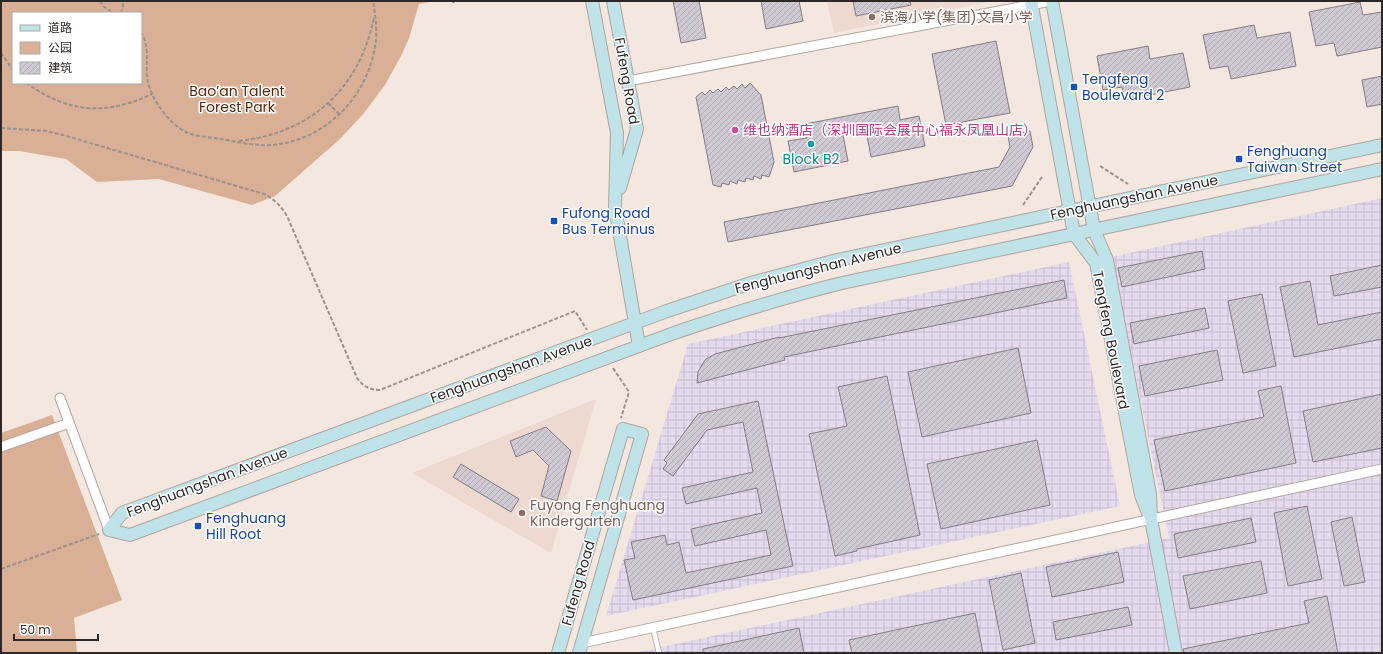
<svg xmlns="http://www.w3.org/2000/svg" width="1383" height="654" viewBox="0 0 1383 654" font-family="Poppins,'Noto Sans SC',sans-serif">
<defs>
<pattern id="industrial-grid" width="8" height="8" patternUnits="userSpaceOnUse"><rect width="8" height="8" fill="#e6daef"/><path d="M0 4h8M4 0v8" fill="none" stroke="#c6bbcd"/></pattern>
<pattern id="building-hatch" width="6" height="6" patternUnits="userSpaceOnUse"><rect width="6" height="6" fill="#cfc9d3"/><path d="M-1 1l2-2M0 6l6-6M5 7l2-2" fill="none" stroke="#b2adb5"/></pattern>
</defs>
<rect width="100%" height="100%" fill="#f3e7e0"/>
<path fill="url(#industrial-grid)" d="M1382,198V653H634L1169,538L1111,257Z
M1069,262L1120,506L606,616L688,344Z"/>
<path fill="#edd9cf" d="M827,1H993L834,33Z
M596,399L551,553L412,473Z"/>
<path fill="#d9af96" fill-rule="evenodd" d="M1,1H435L419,4L409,38L402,54L385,85L364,113L340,139L275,196L252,205L159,179L97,182L66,159L19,151H1ZM13,13H141V83H13Z
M52,415L122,600L74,618L77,653H1V433Z"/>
<path fill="url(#building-hatch)" stroke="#827c86" d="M673,1H699L706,38L681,43Z
M761,1H799L803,21L766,29Z
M853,1H910L911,5L856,16Z
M1360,2L1363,15L1382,12V47L1337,56L1334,43L1316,46L1309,12Z
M1254,25L1257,38L1290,32L1296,66L1231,79L1228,66L1210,69L1203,35Z
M996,41L1010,113L946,125L932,54Z
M1148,46L1150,59L1183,53L1190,87L1124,100L1122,87L1103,90L1097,56Z
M1382,76V104L1367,107L1362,80Z
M750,83L761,95L774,162L769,177L762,175L761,179L754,176L753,180L746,178L745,182L738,180L737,184L730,181L729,185L722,183L721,187L713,185L696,97L702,92L705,95L710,90L713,93L718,89L721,92L726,87L729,90L734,86L737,89L742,84L745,88Z
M898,106L900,120L919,116L925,146L871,157L865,125L842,130L848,161L794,172L788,141L807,138L805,124Z
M1030,131L1033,147L1012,186L728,242L724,222L999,167L1010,147L1008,136Z
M1202,251L1205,269L1122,287L1118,268Z
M1382,265V287L1334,296L1330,276Z
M1064,280L1067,298L784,357L785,360L697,383L698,372L703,363L706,359L715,354L779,337V338Z
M1310,281L1318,325L1382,312V339L1294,357L1280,287Z
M1262,294L1276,366L1243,373L1228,301Z
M1205,308L1209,328L1134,344L1130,323Z
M1018,348L1031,413L922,437L908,372Z
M1217,350L1223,380L1145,396L1139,366Z
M887,376L920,535L857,549V551L835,556L809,434L847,426L838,387Z
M1281,386L1296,463L1165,491L1154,440L1264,417L1258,391Z
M1382,394V448L1313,462L1303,411Z
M758,401L793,566L633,600L624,560L635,558L631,542L665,535L667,545L679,542L686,573L771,555L766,530L695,546L691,529L762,513L757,488L686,504L682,488L753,472L743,422L707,430L673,476L663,469L667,463L664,460L698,414Z
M546,427L571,451L557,501L541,496L549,466L533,450L516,457L510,441Z
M1037,440L1050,505L941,529L927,464Z
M461,464L519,499L511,512L453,477Z
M1307,506L1322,579L1288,586L1274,513Z
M1352,517L1365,582L1344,586L1331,522Z
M1251,518L1256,542L1178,558L1174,534Z
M1118,552L1124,582L1052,597L1046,567Z
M1261,561L1267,593L1190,609L1183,576Z
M1021,573L1035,643L1003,650L989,580Z
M1327,596L1338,653H1184L1183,649L1309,623L1304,601Z
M1128,607L1132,625L1056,640L1053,622Z
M975,613L983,653H852L849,640Z
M799,628L804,653H703V649Z"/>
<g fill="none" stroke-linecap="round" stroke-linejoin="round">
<defs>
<path id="lane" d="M653,628L659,653"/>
<path id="street" d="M628,81L1051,1
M60,398L109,530
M1,447L69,423
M582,643L1382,469"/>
<path id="secondary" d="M592,1L617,133L615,207L639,346
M613,1L637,129L620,188
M1031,1L1074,234L1096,263L1141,495L1148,513
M1052,1L1094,230L1107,260L1150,494L1151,519L1176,653
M1382,145L837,260L751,283L667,311L122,513L109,530L130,535L674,333C730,314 786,297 842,283L1382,169
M558,653L623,429L642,434L579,653"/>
</defs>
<use href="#lane" stroke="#b0a59e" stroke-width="6"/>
<use href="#street" stroke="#b0a59e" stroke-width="11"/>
<use href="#secondary" stroke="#b0a59e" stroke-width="14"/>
<path stroke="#9b928e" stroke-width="2" stroke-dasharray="4 2" stroke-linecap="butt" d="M100,1L104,7L114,13
M453,3L454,1
M121,13L124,1
M141,32C143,36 146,41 146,46C148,55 146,66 147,76C148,87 154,100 161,109C167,118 178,129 188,133C198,137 211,137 221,139C238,142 254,146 272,145C322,141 364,101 374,52C378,35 376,18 373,1
M1,53L13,70
M26,83C69,113 105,116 152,94
M328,103L340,115
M1,128L46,131L63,135L264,194C274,199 281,206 287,216L357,378C363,386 369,390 380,390L575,311L587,330
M239,141C311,133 359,89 374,18
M1100,166L1128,184
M1023,205L1042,177
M613,368L629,392L621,418
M1,569L99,534"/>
<use href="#lane" stroke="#fff" stroke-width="4.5"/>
<use href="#street" stroke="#fff" stroke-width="9"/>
<use href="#secondary" stroke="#c0e3e9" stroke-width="12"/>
</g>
<g fill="#8d6e63" stroke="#fff" stroke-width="1.5">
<circle cx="872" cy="17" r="4"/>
<circle cx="522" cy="513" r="4"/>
</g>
<g fill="#1a4fb4" stroke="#fff" stroke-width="1.5">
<rect x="1070" y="83" width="8" height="8" rx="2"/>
<rect x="1235" y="155" width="8" height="8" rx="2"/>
<rect x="550" y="217" width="8" height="8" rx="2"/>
<rect x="194" y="522" width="8" height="8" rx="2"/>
</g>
<circle fill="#d1479c" stroke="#fff" stroke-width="1.5" cx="735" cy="130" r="4"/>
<circle fill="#0f9aa8" stroke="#fff" stroke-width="1.5" cx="811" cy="144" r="4"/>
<g text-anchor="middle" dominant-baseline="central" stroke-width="3" stroke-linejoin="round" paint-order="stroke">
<g font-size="14" fill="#785e54" stroke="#fff" text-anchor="start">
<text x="880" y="17">滨海小学(集团)文昌小学</text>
<text x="530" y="505">Fuyong Fenghuang<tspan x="530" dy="16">Kindergarten</tspan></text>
</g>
<g font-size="14" fill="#164399" stroke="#fff" text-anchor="start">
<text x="1082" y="79">Tengfeng<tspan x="1082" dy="16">Boulevard 2</tspan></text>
<text x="1247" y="151">Fenghuang<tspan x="1247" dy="16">Taiwan Street</tspan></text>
<text x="562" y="213">Fufong Road<tspan x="562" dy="16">Bus Terminus</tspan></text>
<text x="206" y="518">Fenghuang<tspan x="206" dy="16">Hill Root</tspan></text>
</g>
<g font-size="14" fill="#2d2826" stroke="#fff">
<text transform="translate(627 81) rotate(80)">Fufeng Road</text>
<text transform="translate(1134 197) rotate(-12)">Fenghuangshan Avenue</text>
<text transform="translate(818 268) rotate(-14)">Fenghuangshan Avenue</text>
<text transform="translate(1111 340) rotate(79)">Tengfeng Boulevard</text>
<text transform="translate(511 369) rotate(-20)">Fenghuangshan Avenue</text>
<text transform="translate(207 482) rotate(-21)">Fenghuangshan Avenue</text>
<text transform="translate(578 583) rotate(-74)">Fufeng Road</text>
</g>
<g font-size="14" fill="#52280b" stroke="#fff">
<text x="237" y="91">Bao’an Talent<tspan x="237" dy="16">Forest Park</tspan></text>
</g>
<g font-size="14" fill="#b23c85" stroke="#fff" text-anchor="start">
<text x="743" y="130">维也纳酒店（深圳国际会展中心福永凤凰山店）</text>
</g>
<g font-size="14" fill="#0d838f" stroke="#fff">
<text x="811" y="159">Block B2</text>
</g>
</g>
<rect width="1383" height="654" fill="none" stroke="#2d2826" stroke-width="4"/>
<rect x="12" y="12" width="130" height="72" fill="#ffffff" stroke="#aba9a8"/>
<rect x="20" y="25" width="20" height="6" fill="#c0e3e9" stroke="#aba9a8"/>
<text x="48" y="32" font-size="12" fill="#2d2826">道路</text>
<rect x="20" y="42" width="20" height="12" fill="#d9af96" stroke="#aba9a8"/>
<text x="48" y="52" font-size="12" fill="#2d2826">公园</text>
<rect x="20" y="62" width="20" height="12" fill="url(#building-hatch)" stroke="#aba9a8"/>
<text x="48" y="72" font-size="12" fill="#2d2826">建筑</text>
<path d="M14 634v6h84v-6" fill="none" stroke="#2d2826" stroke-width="2"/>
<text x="20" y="634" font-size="12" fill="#2d2826" stroke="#ffffff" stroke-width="3" paint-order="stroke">50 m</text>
</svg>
